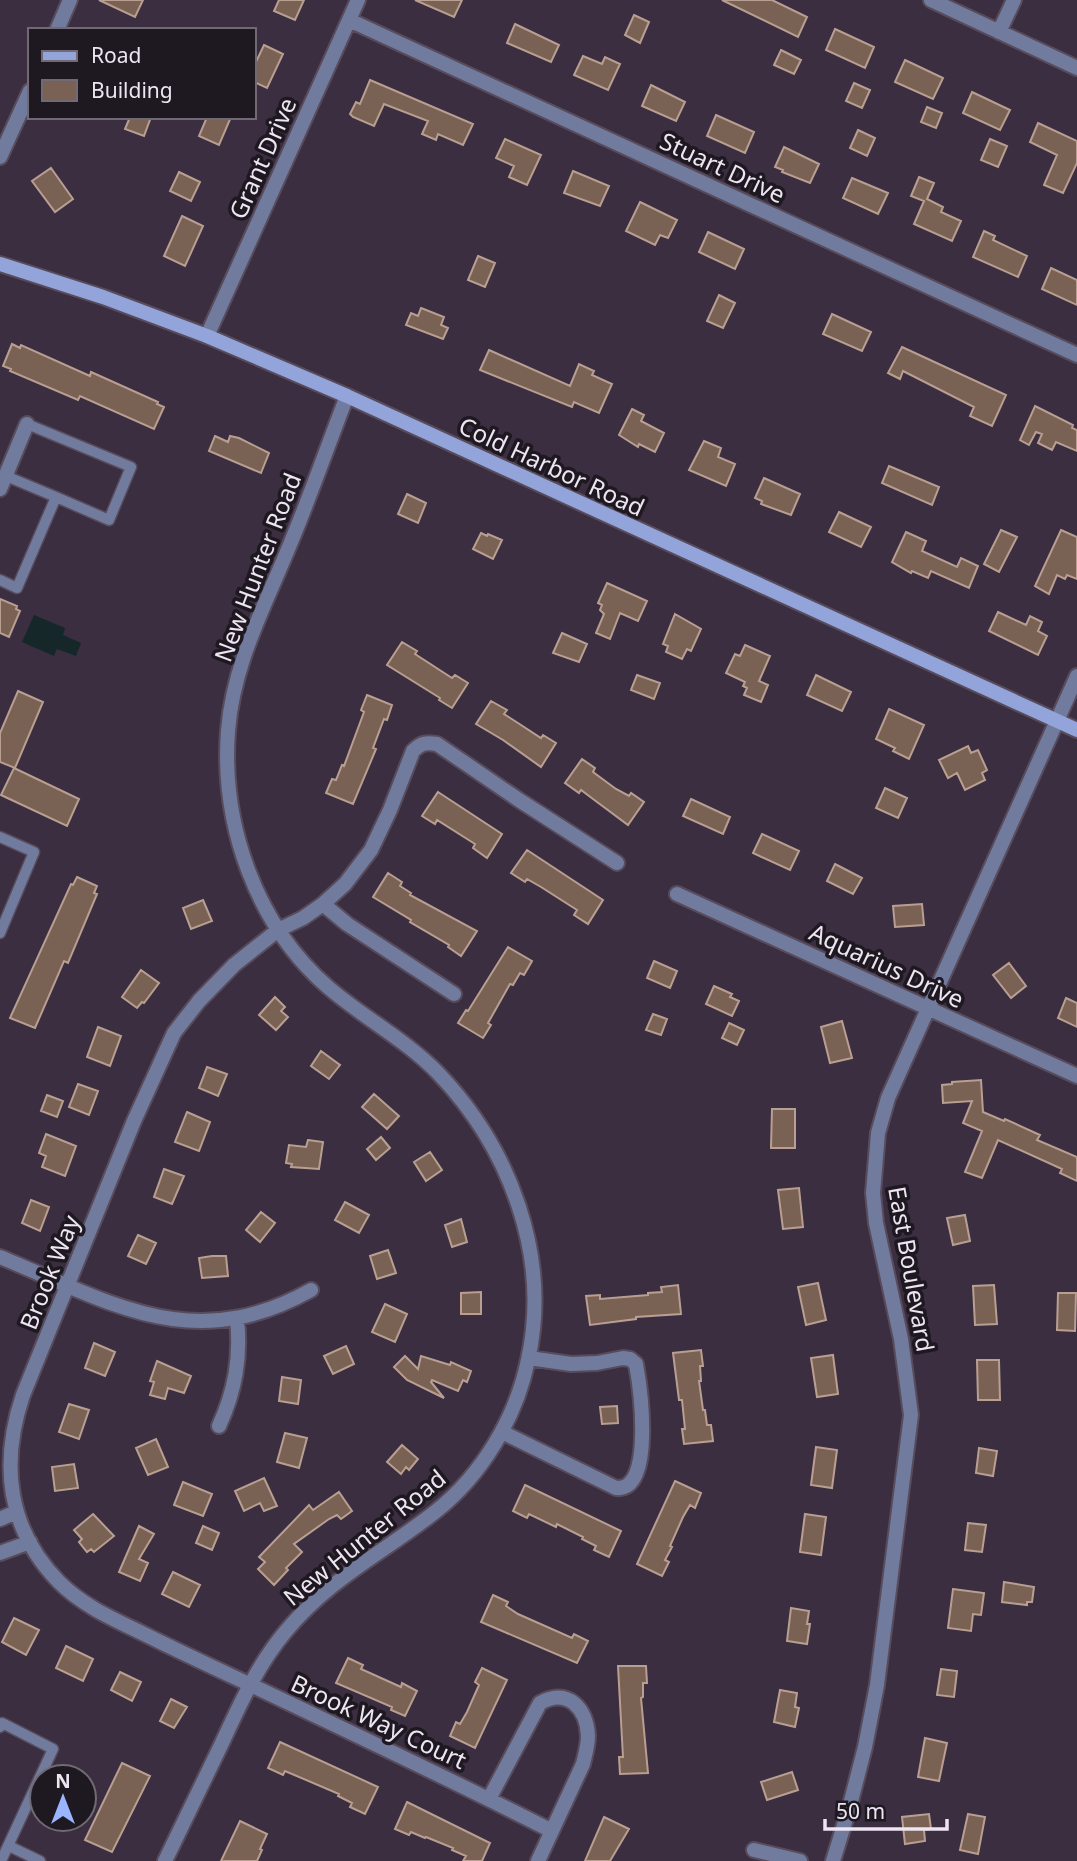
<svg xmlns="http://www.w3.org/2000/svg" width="1077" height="1861" viewBox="0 0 1077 1861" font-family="'Noto Sans',sans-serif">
<rect width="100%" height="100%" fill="#3a2e40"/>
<path fill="#152729" d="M34,615L65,628L63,635L81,643L76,656L57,649L54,656L22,642Z"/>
<path fill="#796154" stroke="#b99f91" stroke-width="2" d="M99,0H143L135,17Z
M279,0H304L295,20L274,11Z
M415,0H462L454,17Z
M722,0H772L807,17L798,37Z
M634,15L649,22L640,43L625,35Z
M515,24L559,45L551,62L507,43Z
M835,29L874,47L865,68L826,50Z
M264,45L283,54L267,88L254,82V66Z
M781,50L801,60L794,74L774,65Z
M583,56L602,64L605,57L620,64L608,90L574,75Z
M905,60L943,78L933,99L895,82Z
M370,80L473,124L463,145L438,134L436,140L422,134L428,121L384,104L374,126L353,117L350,114L356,102L360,104Z
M854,83L870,90L862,108L846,101Z
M651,85L685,102L676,121L642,106Z
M972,92L1010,110L1000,130L963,113Z
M927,107L942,113L936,128L921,122Z
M716,115L754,132L745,153L707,136Z
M130,117H151L144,136L125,129Z
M207,117H231L219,145L199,136Z
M1038,123L1077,141V163L1063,193L1044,185L1057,155L1030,142Z
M858,130L875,138L867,156L850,148Z
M505,139L541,155L527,185L509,177L514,166L496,158Z
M990,139L1007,146L998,167L981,160Z
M784,147L819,164L810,183L782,172L783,170L775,167Z
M51,168L73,199L55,212L32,181Z
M573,171L609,186L600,206L564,193Z
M179,172L200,182L191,201L170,191Z
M919,177L934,183L927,199L943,207L941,212L961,221L952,241L914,224L924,201L911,196Z
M852,178L888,193L878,214L843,198Z
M640,202L677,220L668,238L660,235L655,245L626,231Z
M182,216L203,226L185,266L164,256Z
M984,231L995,236L993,240L1027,256L1018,277L973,257Z
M708,232L744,249L735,269L699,252Z
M478,256L495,263L485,287L468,280Z
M1051,268L1077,280V305L1042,289Z
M719,295L735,303L723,328L707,321Z
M421,308L444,317L441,325L448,328L443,339L406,325L411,313L418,316Z
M832,314L871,332L862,351L823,334Z
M12,344L20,348L21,345L90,376L91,372L158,402L157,404L164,407L154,429L80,396L78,400L10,371L11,369L3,366Z
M902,347L1006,395L992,426L970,416L974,407L903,371L900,379L888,373Z
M489,350L570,386L579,364L594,371L592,375L612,384L599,413L574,402L572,407L480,370Z
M1035,406L1073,425L1072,428L1077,430V451L1056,442L1052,450L1038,443L1042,434L1036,432L1029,445L1020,440Z
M632,409L644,415L641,421L664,433L655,452L639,444L638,447L619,435Z
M215,436L228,442L230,436L239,438L269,453L261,473L209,451Z
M704,441L721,448L718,457L735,464L726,486L689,470Z
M889,466L939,487L932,505L882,483Z
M764,478L800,494L791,515L761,504L762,501L755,498Z
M407,494L426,503L418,523L398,514Z
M839,512L871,527L861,547L829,532Z
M1001,530L1017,537L999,572L984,564Z
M1061,530L1077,537V579L1067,575L1065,579L1057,575L1049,594L1035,586Z
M906,532L926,541L922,551L957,567L961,558L978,566L969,588L931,571L928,578L912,571L911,573L892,562Z
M481,533L487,536L488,534L502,540L493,559L473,549Z
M607,583L647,601L638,621L620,613L610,639L596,633L604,614L600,610L602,605L598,603Z
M0,599L17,606L16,609L20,611L9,637L0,633Z
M998,612L1026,625L1030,616L1042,622L1038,631L1047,636L1038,655L989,631Z
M675,614L701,629L691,651L687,649L682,659L666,652L668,646L663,644Z
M562,633L587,644L579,662L553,653Z
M402,642L417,651L415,654L452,678L455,675L468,683L452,708L439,700L440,698L387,665Z
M745,645L770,656L759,681L768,685L761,702L744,695L747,688L743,686L745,682L726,673L735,654L740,656Z
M637,675L660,683L654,699L631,690Z
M816,675L851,692L842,711L807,695Z
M18,691L43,702L15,768L0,762V733Z
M367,695L392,705L387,720L384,719L373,748L376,749L353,804L326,793L332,779L336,780L342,765L344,766L364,712L361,710Z
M491,701L507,710L504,714L518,723L541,738L543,735L556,743L541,767L503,740L476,724Z
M889,709L924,725L909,759L893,751L895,748L876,739Z
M968,746L971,753L978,750L987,770L982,773L985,780L965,790L957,773L948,778L939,760Z
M582,759L595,768L593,772L616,789L629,796L631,793L644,802L628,825L593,799L581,790L579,793L565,783Z
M14,768L79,799L67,826L1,795Z
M885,788L907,798L898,818L876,808Z
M438,792L502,834L487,858L473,848L475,844L437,820L435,824L422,816Z
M691,799L730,817L723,834L683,816Z
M762,834L799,851L790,870L753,853Z
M527,850L603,900L588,924L574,915L577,910L541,887L527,879L525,882L511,873Z
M835,864L862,878L853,894L827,881Z
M388,873L402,882L400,886L411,893L410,895L477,931L461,956L448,947L449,945L410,922L411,920L373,897Z
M77,877L97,886L94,893L97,894L68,963L64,961L35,1028L10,1018L71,884L73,885Z
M203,900L212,921L191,929L183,908Z
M922,904L924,925L895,927L893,906Z
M508,947L532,961L524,975L520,973L513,985L510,984L488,1023L491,1025L483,1038L458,1023L466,1010L468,1011Z
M654,961L677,971L670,988L647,978Z
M1009,963L1026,986L1011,998L993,975Z
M141,970L159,983L144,1003L142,1002L137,1008L122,997Z
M714,986L732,994L730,997L739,1001L732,1016L706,1004Z
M275,997L285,1007L281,1011L288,1017L276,1030L259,1015Z
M1066,998L1077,1003V1027L1058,1018Z
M653,1014L667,1019L661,1035L646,1030Z
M842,1021L852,1058L830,1063L821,1027Z
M729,1023L744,1030L737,1045L722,1038Z
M98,1027L121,1036L110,1066L87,1057Z
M321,1051L340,1065L329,1079L311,1066Z
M207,1067L227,1074L218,1096L199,1088Z
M981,1080L983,1112L1004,1121L1005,1119L1040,1135L1037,1140L1077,1157V1181L1060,1173L1062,1169L998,1140L982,1178L965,1172L982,1131L963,1123L972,1101L943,1103L942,1085L952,1084V1082Z
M78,1084L98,1091L89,1115L69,1107Z
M374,1094L399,1116L387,1129L362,1107Z
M47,1095L63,1101L57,1117L41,1111Z
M772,1109H795V1148H771Z
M187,1112L210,1122L199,1151L175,1142Z
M46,1134L76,1146L65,1176L42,1167L46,1156L39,1153Z
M381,1137L390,1148L376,1160L367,1149Z
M308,1140L323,1142L319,1169L291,1167L292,1164L286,1163L289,1145L306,1147Z
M430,1152L442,1170L426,1181L414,1162Z
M164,1169L184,1176L172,1204L154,1197Z
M799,1188L803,1227L783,1229L778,1190Z
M31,1200L49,1207L40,1231L22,1223Z
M345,1202L369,1215L359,1233L335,1220Z
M261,1212L275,1223L260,1242L246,1230Z
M965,1215L970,1241L953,1245L947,1218Z
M461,1219L467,1242L452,1247L445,1225Z
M138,1235L156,1243L146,1264L128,1256Z
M388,1250L396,1273L377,1279L370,1256Z
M212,1256H226L228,1276L202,1278L199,1258Z
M818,1283L826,1320L806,1325L798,1287Z
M678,1285L681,1314L636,1317V1319L590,1325L586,1296L600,1295V1299L648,1295V1293L662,1292L661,1287Z
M994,1285L997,1324L975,1325L973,1286Z
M481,1292V1314H461V1293Z
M1058,1293H1076L1075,1331L1057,1330Z
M385,1304L407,1314L395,1342L372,1332Z
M94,1343L115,1352L105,1376L85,1368Z
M346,1346L354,1364L333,1374L324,1356Z
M701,1350L703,1366H700L701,1381H699L703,1410H705L707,1425H711L713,1441L684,1444L682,1429H685L682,1400H679L673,1353Z
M833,1355L838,1394L817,1397L811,1358Z
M405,1356L418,1369L421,1356L450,1365L451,1362L471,1371L467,1382L463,1380L458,1391L432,1380L431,1382L444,1398L407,1380L394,1367Z
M977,1360H999L1000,1400H978Z
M157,1361L191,1376L184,1393L168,1388L165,1399L150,1395L154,1382L150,1381Z
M282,1377L301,1380L298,1404L279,1401Z
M69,1404L89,1410L79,1439L59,1432Z
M617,1406L618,1423L602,1424L600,1407Z
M285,1433L307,1438L299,1468L277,1462Z
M156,1439L168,1467L148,1475L136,1448Z
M402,1445L418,1459L409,1470L406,1467L401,1474L387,1462Z
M816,1447L837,1450L832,1488L811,1485Z
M979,1448L997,1451L993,1476L976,1473Z
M74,1464L78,1488L55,1491L52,1467Z
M264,1478L277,1506L264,1511L260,1503L244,1511L235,1491Z
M675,1481L701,1493L695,1508L690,1505L683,1517L670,1546L672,1547L665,1560L669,1562L662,1576L637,1564Z
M183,1482L212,1494L203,1516L174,1505Z
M525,1485L621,1531L609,1557L594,1550L596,1546L582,1539L583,1537L557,1524L556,1527L529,1514L527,1518L513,1511Z
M339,1492L352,1511L341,1519L337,1515L329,1519L294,1544L302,1552L286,1568L288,1570L274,1585L258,1569L265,1562L259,1557L309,1505L313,1510Z
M93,1514L114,1536L94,1552L91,1549L87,1552L79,1542L82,1539L74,1530Z
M805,1514L826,1517L821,1555L800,1552Z
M968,1523L986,1525L982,1552L965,1550Z
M139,1526L154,1534L139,1559L148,1563L140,1581L119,1572Z
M203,1526L219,1533L212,1550L196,1543Z
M173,1572L200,1585L189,1607L162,1594Z
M1004,1582L1034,1587L1032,1602H1027V1605L1002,1602Z
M953,1589L984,1593L981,1615L973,1614L971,1631L948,1628Z
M493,1595L508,1602L506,1606L518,1614L572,1638L574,1634L588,1641L577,1663L481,1622Z
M791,1608L809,1611L807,1624H810L807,1644L787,1641Z
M14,1618L39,1630L26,1655L2,1642Z
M66,1646L93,1659L83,1681L56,1668Z
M348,1658L363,1665L361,1669L401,1687L402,1683L417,1691L405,1716L391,1710L392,1707L336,1683Z
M618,1666H646L647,1683H643V1697L641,1698L648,1773L620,1774L619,1757H623Z
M482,1668L507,1680L475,1748L450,1736L456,1722L460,1724L467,1712L479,1685L475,1682Z
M941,1669L957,1671L954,1697L937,1695Z
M120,1672L141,1682L132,1701L111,1690Z
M780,1690L797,1693L795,1707L799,1708L795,1727L774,1722Z
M171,1699L187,1707L174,1728L160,1721Z
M925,1738L947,1743L939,1781L918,1777Z
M280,1742L378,1787L365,1814L350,1807L352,1803L338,1796L339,1794L285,1771L283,1775L268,1768Z
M122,1763L150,1776L112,1852L85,1840Z
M792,1772L798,1790L767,1800L761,1782Z
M407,1802L490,1843L482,1861H463L466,1856L452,1850L453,1848L426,1837L425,1838L411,1832L409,1835L395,1829Z
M929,1814L931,1829L924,1830L925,1841L905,1844L902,1817Z
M968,1814L985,1817L978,1854L960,1850Z
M604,1817L629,1829L610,1861H585Z
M240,1821L267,1834L260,1849L262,1850L257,1861H221Z"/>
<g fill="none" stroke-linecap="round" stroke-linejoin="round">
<defs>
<path id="lane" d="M27,424L131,467L109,520L56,497
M0,580L17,588L56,497L6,476
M0,837L34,852L0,933
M0,1727L2,1723L53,1749L1,1861
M9,1846L40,1861"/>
<path id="street" d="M931,0L1077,68
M349,20L1077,355
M57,30L70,0
M999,32L1014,0
M0,157L30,91
M207,336L358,0
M0,489L27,424
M677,894L1077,1076
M323,904L347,924L454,994
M0,1257C112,1303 193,1356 311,1290
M219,1426C235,1391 241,1358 237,1319
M502,1432L616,1488C655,1492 640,1386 636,1364L630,1359L623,1358L597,1363L571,1364L529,1358
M0,1519L16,1512
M0,1553L30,1542
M489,1799L540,1703C567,1687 587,1708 588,1736C588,1746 585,1755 583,1764L538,1861
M552,1831C448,1778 342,1728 236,1678C204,1663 172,1648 140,1632C111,1618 82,1605 59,1582C7,1529 0,1463 23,1395L134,1121L174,1033L199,1001L234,965L278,930L303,918L323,904L345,884L371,850L390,810L413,751C421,743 426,742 437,744L519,800L617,863
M754,1850L800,1861
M165,1861C184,1822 203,1783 222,1743C240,1704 258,1664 286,1631C330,1578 383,1553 435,1512C482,1475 516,1418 528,1360C551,1257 510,1148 438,1073C406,1040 364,1018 329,988C256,925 221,825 228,731C233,663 266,604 291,542C311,494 328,445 347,396
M833,1861L849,1809L865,1747L877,1685L911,1415L901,1339L876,1223L873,1193L878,1133L888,1098L1077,676"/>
<path id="secondary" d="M0,264L103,297L207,336L347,396L1077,730"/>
</defs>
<use href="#lane" stroke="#574b5c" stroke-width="13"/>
<use href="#street" stroke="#574b5c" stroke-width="18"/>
<use href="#secondary" stroke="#574b5c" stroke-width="18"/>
<use href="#lane" stroke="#717b9e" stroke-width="10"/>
<use href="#street" stroke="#717b9e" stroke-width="14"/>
<use href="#secondary" stroke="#93a4da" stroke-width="14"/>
</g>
<g text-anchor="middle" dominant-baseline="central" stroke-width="7" stroke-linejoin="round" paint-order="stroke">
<g font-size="24" fill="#ede5f1" stroke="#1e1821">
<text transform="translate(262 158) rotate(-66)">Grant Drive</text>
<text transform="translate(723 167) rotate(25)">Stuart Drive</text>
<text transform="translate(552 466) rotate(25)">Cold Harbor Road</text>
<text transform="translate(257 567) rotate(-69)">New Hunter Road</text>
<text transform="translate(887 965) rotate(25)">Aquarius Drive</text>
<text transform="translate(912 1269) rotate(80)">East Boulevard</text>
<text transform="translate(49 1272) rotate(-68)">Brook Way</text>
<text transform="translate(364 1537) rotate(-39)">New Hunter Road</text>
<text transform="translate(379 1721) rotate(25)">Brook Way Court</text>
</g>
</g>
<rect x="28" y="28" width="228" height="91" fill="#1e1821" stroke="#716a74" stroke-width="2"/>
<rect x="42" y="51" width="35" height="10" fill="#93a4da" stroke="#716a74" stroke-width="2"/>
<text x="91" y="63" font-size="21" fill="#ede5f1">Road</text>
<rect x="42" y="80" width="35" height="21" fill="#796154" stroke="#716a74" stroke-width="2"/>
<text x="91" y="98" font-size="21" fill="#ede5f1">Building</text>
<g transform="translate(63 1798)"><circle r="33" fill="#1e1821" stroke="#716a74" stroke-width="2"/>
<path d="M0-5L12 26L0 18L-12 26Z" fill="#9ab5fd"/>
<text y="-10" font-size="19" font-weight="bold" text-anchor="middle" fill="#ede5f1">N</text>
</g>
<path d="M825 1819v10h122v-10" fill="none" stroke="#ede5f1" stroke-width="3.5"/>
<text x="836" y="1819" font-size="21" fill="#ede5f1" stroke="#1e1821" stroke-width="5" paint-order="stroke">50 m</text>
</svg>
